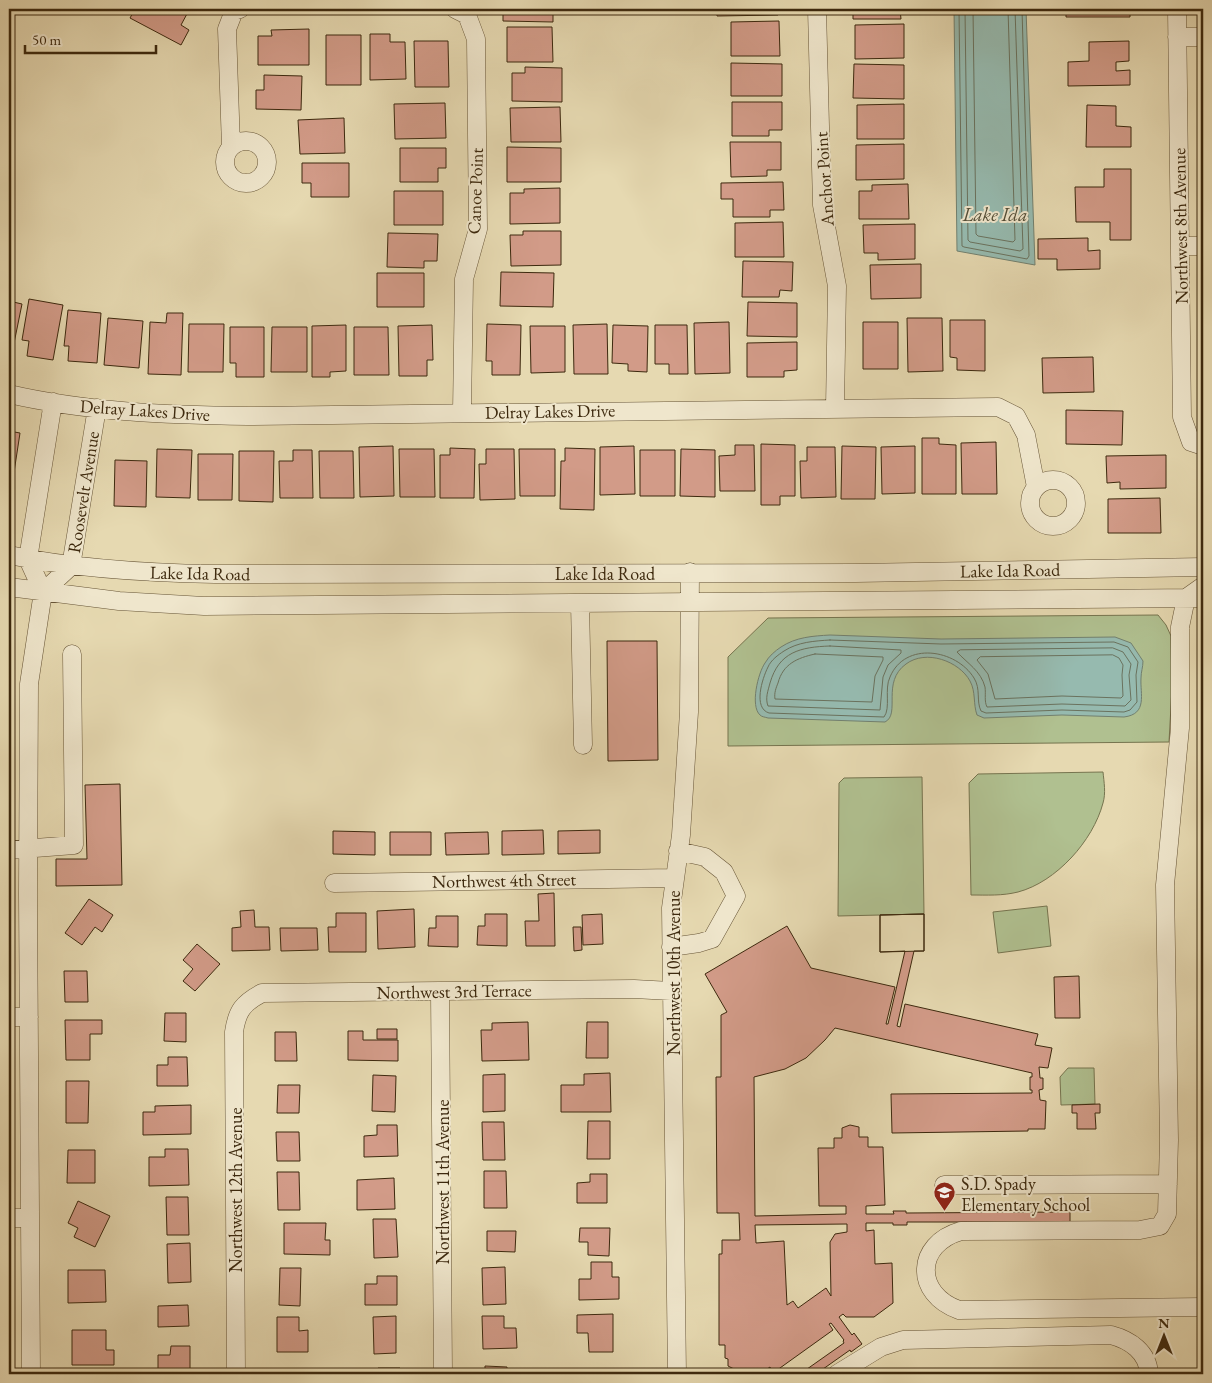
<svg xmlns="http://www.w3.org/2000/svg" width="1212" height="1383" viewBox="0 0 1212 1383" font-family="'EB Garamond',serif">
<rect width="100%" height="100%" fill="#e6d9b1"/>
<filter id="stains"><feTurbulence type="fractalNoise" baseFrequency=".004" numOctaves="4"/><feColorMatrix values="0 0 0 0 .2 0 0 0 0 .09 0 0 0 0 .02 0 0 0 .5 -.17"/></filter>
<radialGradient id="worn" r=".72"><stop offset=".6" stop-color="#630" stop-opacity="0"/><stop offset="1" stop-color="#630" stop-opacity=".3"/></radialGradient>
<path fill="#b0c090" stroke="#76744f" d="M1158,615L1166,625L1171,636L1172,688L1169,742L728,746V657L768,618Z
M1103,772C1104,782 1106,793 1103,803C1093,841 1056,882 1018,892C1002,896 987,895 971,895L969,783L978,774Z
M922,777L924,914L838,916L839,783L844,778Z
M1047,906L1051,946L998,953L993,912Z
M1068,1068H1094L1095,1104L1061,1105L1060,1077Z"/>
<path fill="#96baaf" stroke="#72806f" d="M954,9H1026L1035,265L957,251Z
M830,635L941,639L1115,637L1131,643L1143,661C1143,667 1141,672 1141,678C1140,694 1148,714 1124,717L1062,715L984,718L977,715C973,704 976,692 970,681C959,661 926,649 906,664C881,682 901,714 885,722L768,718C765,717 762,717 760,715C750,706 758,673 765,663C769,656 775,651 781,647C796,637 813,636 830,635Z"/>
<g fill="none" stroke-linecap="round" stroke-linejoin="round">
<path stroke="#6a725e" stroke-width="1" d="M959,9L962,246L964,247L1027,259L1029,256L1022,9
M965,9L968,240L970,242L1020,251L1023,249L1015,9
M973,9L976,234L978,236L1013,242L1015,240L1008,9
M830,640L941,644L1114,642L1128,647L1138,662L1136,675L1137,702L1130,710L1124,712L1062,710L986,713L981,711C976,701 981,689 974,678C956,649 905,641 890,677C884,689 891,708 884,717L769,713C753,708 762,679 768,667C771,660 778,655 784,651C798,642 814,641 830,640Z
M830,646L901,650V653L888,665L883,677L880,710L768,706C765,698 768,691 770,683C779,652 800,647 830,646Z
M1113,648L1123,652L1131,664L1129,675L1131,700L1125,706L1062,704L987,707C984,701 986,694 985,687C981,671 967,663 957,652L960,650Z
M815,654L883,657V660L875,676L872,702L775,699C774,693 776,688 778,683C783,664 797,658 815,654Z
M1113,655L1119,658L1123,665L1122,675L1123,696L1121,698L1062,696L995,699L988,674L977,660L980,657Z"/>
</g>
<path fill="#d29b88" stroke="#3d290e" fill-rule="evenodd" d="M135,9H182L188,12L181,25L189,30L181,45L130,18Z
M503,9H553V22L503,21Z
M717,9H778V15L717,16Z
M853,9H900L901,19H853Z
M1066,9H1130V17H1066Z
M779,21L780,56H731V22Z
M904,24V58L855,59V25Z
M507,27H552L553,62H507Z
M309,29V65H258V36H272L271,30Z
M370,34H390V42H405L406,79L370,80Z
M326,35H361V85H326Z
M414,41H448L449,87H415Z
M1129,41V61L1116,62V71L1130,70V85L1068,86V62L1089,61V42Z
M731,63L782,64V96H731Z
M854,64L904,65V99L853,98Z
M525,67L562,68V102L512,101V73H525Z
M264,75L302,76L301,110L256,109V90H264Z
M732,102H782V130H769V136H732Z
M445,103L446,138L395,139L394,104Z
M904,104V139H857V105Z
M1087,105L1116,106V126L1131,127V147H1086Z
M560,107L561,142H511L510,108Z
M344,118L345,153L300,154L298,120Z
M730,142H781V170H767V176L731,177Z
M904,144V179L856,180V145Z
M507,147L561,148V182H507Z
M400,148H446V168H438V182H400Z
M302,163H349V197H311V183H302Z
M1104,169H1131V240H1110V222H1076L1075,187H1104Z
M783,182L784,210H770V217H733V199H721V183Z
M908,184L909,219H859V191H872V185Z
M560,188V223L510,224V193H524V189Z
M394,191H443V225H394Z
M783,222L784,257H735V223Z
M915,224V259L878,260V253H864L863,225Z
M523,231H561V265L511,266L510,235H523Z
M388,233L438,234L437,261H424V268L387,267Z
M1088,238V251L1100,250V269L1057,270V259H1038V239Z
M743,261L793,262L792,291L780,290L779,297H742Z
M921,264V298L871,299L870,265Z
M501,272L554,273L553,307L500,306Z
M377,273H424V307H377Z
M29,299L63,305L53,360L27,356L29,341L22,340Z
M9,301L22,304L12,353L9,352Z
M748,302L797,303V337L747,336Z
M68,310L101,313L97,363L68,361L69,346H64Z
M167,313H183L181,375L148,374L150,322L166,323Z
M108,318L143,321L139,368L104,365Z
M907,318H942L943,371L908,372Z
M950,320H985V371L957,370V358L950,357Z
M729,322L730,373L695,374L694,323Z
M863,322H898V369H863Z
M189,324H224L223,372H188Z
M487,324L521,325L520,375H492V361H486Z
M607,324L608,374H574L573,325Z
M346,325V371L330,372V377H312V326Z
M432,325L433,360H427V376H399L398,326Z
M613,325L648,326L647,372L628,371V364L612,363Z
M655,325H687L688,374H669V364H655Z
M530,326H565V372L531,373Z
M230,327H264V377H236V363H230Z
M272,327H307V372H271Z
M354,327H388L389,375H354Z
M797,342V370L784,371V377H747V343Z
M1093,357L1094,392L1043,393L1042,358Z
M1066,410L1123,411L1122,445L1066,444Z
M9,431L20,433L13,479L9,478Z
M922,438H939V444L956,445V494H922Z
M996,442L997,494H962L961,443Z
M761,444L795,445V496H780V505H761Z
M735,445H754L755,491H720L719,456L735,455Z
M393,446L394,496L360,497L359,447Z
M634,446L635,494L600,495V447Z
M842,446L876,447L875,499H841Z
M915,446V493L882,494L881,447Z
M807,447H835L836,497L801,498L800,461H807Z
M450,448L475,449L474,498H440V455H450Z
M565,448L595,449L594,510L560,509L561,461H565Z
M157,449L192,450L190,498L156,497Z
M399,449H434L435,497H400Z
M486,449H514L515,499L480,500L479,464H486Z
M519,449H555V496H520Z
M681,449L715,450V497L680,496Z
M293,450H312L313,498H280L279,461H293Z
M640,450H675V496H640Z
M239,451H274L273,502L239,501Z
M319,451H353L354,498H320Z
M198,454H233L232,500H198Z
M1166,455V488L1120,489V482L1107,483L1106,456Z
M115,460L147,461L146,507L114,506Z
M1160,498L1161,533H1108V499Z
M607,641H657L658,760L608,761Z
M120,784L122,885L56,886V859H87L85,785Z
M543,830L544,854L502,855V831Z
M600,830V853L558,854V831Z
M333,831L375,832V855L333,854Z
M390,832H431V855H390Z
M488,832L489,854L446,855L445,833Z
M554,893L555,946H526L525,921H539L538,894Z
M89,899L113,915L102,932L95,927L82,945L65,933Z
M414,909L415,947L378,949L377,911Z
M254,910L255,927H269L270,950L232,951V928L241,927L240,911Z
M336,913H366V952H329L328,927H336Z
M485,914H507V946L477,945L478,926H485Z
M602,914L603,944L583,945L582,915Z
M924,914V951H914L897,1026L900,1027L905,1004L1038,1034L1035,1045L1052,1048L1048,1068L1039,1067L1040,1078H1043V1089L1039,1090L1040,1100L1046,1101L1045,1129H1028V1131L892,1133L891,1094L1032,1093V1090H1030V1077H1032V1073L835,1028L825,1040L806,1058L785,1069L754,1077L755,1216L846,1214V1206H819L818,1148H834V1138H842V1128L850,1125L859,1127V1137H868V1147H883L885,1205L866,1206V1214H894L893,1211H906V1213L1070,1212V1222H907V1225H893V1223H866V1231L874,1230L875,1264L892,1263L893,1303L874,1317H846L843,1314L839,1317L852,1335L854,1333L862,1344L851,1352L850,1350L816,1374H800L844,1343L843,1341L844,1340L831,1323L829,1324L833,1330L773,1373L770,1367L760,1374H744L728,1366V1359L725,1358V1345H719V1254H722V1240H740L739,1213H717L716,1077H721V1015L727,1012L705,974L787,926L811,968L895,987L886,1024H888L905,951L880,952V915ZM847,1224V1232L835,1234L830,1242L831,1296L826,1288L798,1308L793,1301L787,1305L784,1241L756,1243L755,1225Z
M924,914V951L880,952V915Z
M436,916H458V947L428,946L429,928H436Z
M573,927H581L582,950L574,951Z
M280,928H317L318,950L281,951Z
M197,944L220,964L195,991L183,981L193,969L183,960Z
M64,971H87L88,1002H65Z
M1079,976L1080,1018H1055L1054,977Z
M165,1013H186V1042L164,1041Z
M65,1020H102V1034H90V1060H66Z
M528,1022L529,1060L482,1061L481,1030H492V1023Z
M587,1022H608V1058H586Z
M377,1029H397V1039H377Z
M348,1031H363V1040H398V1061L348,1060Z
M275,1032H296L297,1061H275Z
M168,1057H187L188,1086H157V1065H168Z
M610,1073L611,1112H561V1085H584V1074Z
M505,1074V1111L483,1112V1075Z
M373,1075L396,1076L395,1112L372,1111Z
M66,1081H89L88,1123H66Z
M278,1085H300L299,1113H277Z
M1100,1104V1113H1095L1096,1129H1077V1113H1072V1105Z
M191,1105V1134L143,1135V1112H155V1106Z
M588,1121H610V1159H587Z
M482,1122H504L505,1160H483Z
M377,1125H397L398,1156L364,1157V1136L377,1135Z
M276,1132H299L300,1161H277Z
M165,1149H188L189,1185L149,1186V1157H165Z
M68,1150H95V1183H67Z
M484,1171H506L507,1208H484Z
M277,1172H299L300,1210H278Z
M590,1174H607V1203H577V1183L590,1182Z
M394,1178L395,1209L357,1210V1180Z
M166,1197H188L189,1235H167Z
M78,1201L110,1216L95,1247L74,1237L78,1228L68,1223Z
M373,1219H396L398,1257L374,1258Z
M284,1223H326L325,1240H330V1255L284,1254Z
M580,1228H610L609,1256L588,1255V1242H579Z
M487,1231H516L515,1252L487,1251Z
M190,1243L191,1282L168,1283L167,1244Z
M591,1262H612V1277H619V1299L579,1300V1279H591Z
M505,1267L506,1304L483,1305L482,1268Z
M280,1268H301L300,1306L279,1305Z
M68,1270H105L106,1302L68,1303Z
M377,1276H397V1305H365V1284H377Z
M188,1305L189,1326L158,1327V1306Z
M613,1314V1352H589L588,1333H577V1315Z
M396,1316V1353L374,1354L373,1317Z
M482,1316H504V1328H516L517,1348L483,1349Z
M277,1317H299V1331L308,1330V1352H277Z
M72,1330H106V1350H114V1365H72Z
M171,1346H190V1374H158V1355H170Z
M485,1366L507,1367V1374H485Z
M378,1368H400V1374H378Z
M278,1369H297V1374H278Z"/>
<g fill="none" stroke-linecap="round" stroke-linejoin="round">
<defs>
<path id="minor" d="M455,9L467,15L476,39L478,229L464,279L462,412
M817,9L822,205L837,286L835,408
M1177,9L1182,417L1191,442L1203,446
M1177,37H1203
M225 162a21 21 0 1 1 42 0a21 21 0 1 1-42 0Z
M231,147L227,29L234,11L240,9
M1180,246H1203
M9,394C87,412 168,415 248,416L998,407L1016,416L1026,435L1036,487
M1030 503a23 23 0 1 1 46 0a23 23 0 1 1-46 0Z
M9,555C77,569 146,573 215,574L856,573L1203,567
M1203,586L1186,598L1180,627V728L1165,885L1169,1140L1167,1214L1160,1226L1140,1230L961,1231C915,1244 914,1294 959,1310L1203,1307
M9,587L119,601L204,606L1198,598
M43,592L71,566L97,408
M580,603L583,745
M9,850L74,845L72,654
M334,883L674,878
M671,947L699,943L712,939L736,896L724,872L705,857L678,851
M440,991L443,1374
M9,1017H29
M944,1185L1168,1184
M9,1218H30
M31,1374L28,895L29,684L43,592L28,559L53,402
M236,1374L234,1032C237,1011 243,1003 262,993L440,991L634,989L671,991
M677,1374L671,908L681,835L689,712L690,572
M837,1374L881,1347L903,1340L1111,1335C1130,1340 1148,1352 1149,1374"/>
</defs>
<use href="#minor" stroke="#675537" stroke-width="19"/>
<use href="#minor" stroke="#efe6cc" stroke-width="18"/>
</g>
<defs>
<symbol id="school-pin" viewBox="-11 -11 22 30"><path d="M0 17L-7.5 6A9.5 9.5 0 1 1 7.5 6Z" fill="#8f2418" stroke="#efe6cc"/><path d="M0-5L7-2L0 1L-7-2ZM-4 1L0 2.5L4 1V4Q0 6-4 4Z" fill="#fff"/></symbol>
</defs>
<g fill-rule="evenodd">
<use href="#school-pin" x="932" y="1180" width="25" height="34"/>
</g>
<g text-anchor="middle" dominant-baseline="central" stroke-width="4" stroke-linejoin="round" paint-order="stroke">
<g font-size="18" fill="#3d290e" stroke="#efe6cc">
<text transform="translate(824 179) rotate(-94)">Anchor Point</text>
<text transform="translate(475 191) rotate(-88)">Canoe Point</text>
<text transform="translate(1180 226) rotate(-91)">Northwest 8th Avenue</text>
<text transform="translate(145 410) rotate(4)">Delray Lakes Drive</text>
<text transform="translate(550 411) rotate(-1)">Delray Lakes Drive</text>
<text transform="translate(83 492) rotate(-81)">Roosevelt Avenue</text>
<text transform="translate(1010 570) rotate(-1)">Lake Ida Road</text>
<text transform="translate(200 573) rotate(1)">Lake Ida Road</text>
<text x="605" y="573">Lake Ida Road</text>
<text transform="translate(504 880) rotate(-1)">Northwest 4th Street</text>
<text transform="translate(673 973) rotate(-90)">Northwest 10th Avenue</text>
<text transform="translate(454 991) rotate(-1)">Northwest 3rd Terrace</text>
<text transform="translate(442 1182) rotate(-90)">Northwest 11th Avenue</text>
<text transform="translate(235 1190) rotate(-90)">Northwest 12th Avenue</text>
</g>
<g font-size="18" fill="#3d290e" stroke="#efe6cc" text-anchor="start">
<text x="961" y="1183">S.D. Spady<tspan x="961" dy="21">Elementary School</tspan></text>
</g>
<g font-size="19" font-style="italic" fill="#534d36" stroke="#efe6cc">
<text x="995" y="214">Lake Ida</text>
</g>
</g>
<rect width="1212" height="1383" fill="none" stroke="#e6d9b1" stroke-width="30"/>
<rect x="10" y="10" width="1192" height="1363" fill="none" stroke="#3d290e" stroke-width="2.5"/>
<rect x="15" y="15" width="1182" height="1353" fill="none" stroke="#3d290e"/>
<g transform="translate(1164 1336)" stroke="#efe6cc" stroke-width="4" paint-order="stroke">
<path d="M0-4L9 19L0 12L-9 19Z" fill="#3d290e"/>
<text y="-8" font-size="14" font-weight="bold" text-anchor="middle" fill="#3d290e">N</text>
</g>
<path d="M25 45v8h131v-8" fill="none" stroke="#3d290e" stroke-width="2.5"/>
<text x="32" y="45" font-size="15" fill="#3d290e" stroke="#efe6cc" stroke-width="4" paint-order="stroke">50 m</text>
<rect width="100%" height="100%" filter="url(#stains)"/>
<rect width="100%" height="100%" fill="url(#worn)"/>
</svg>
